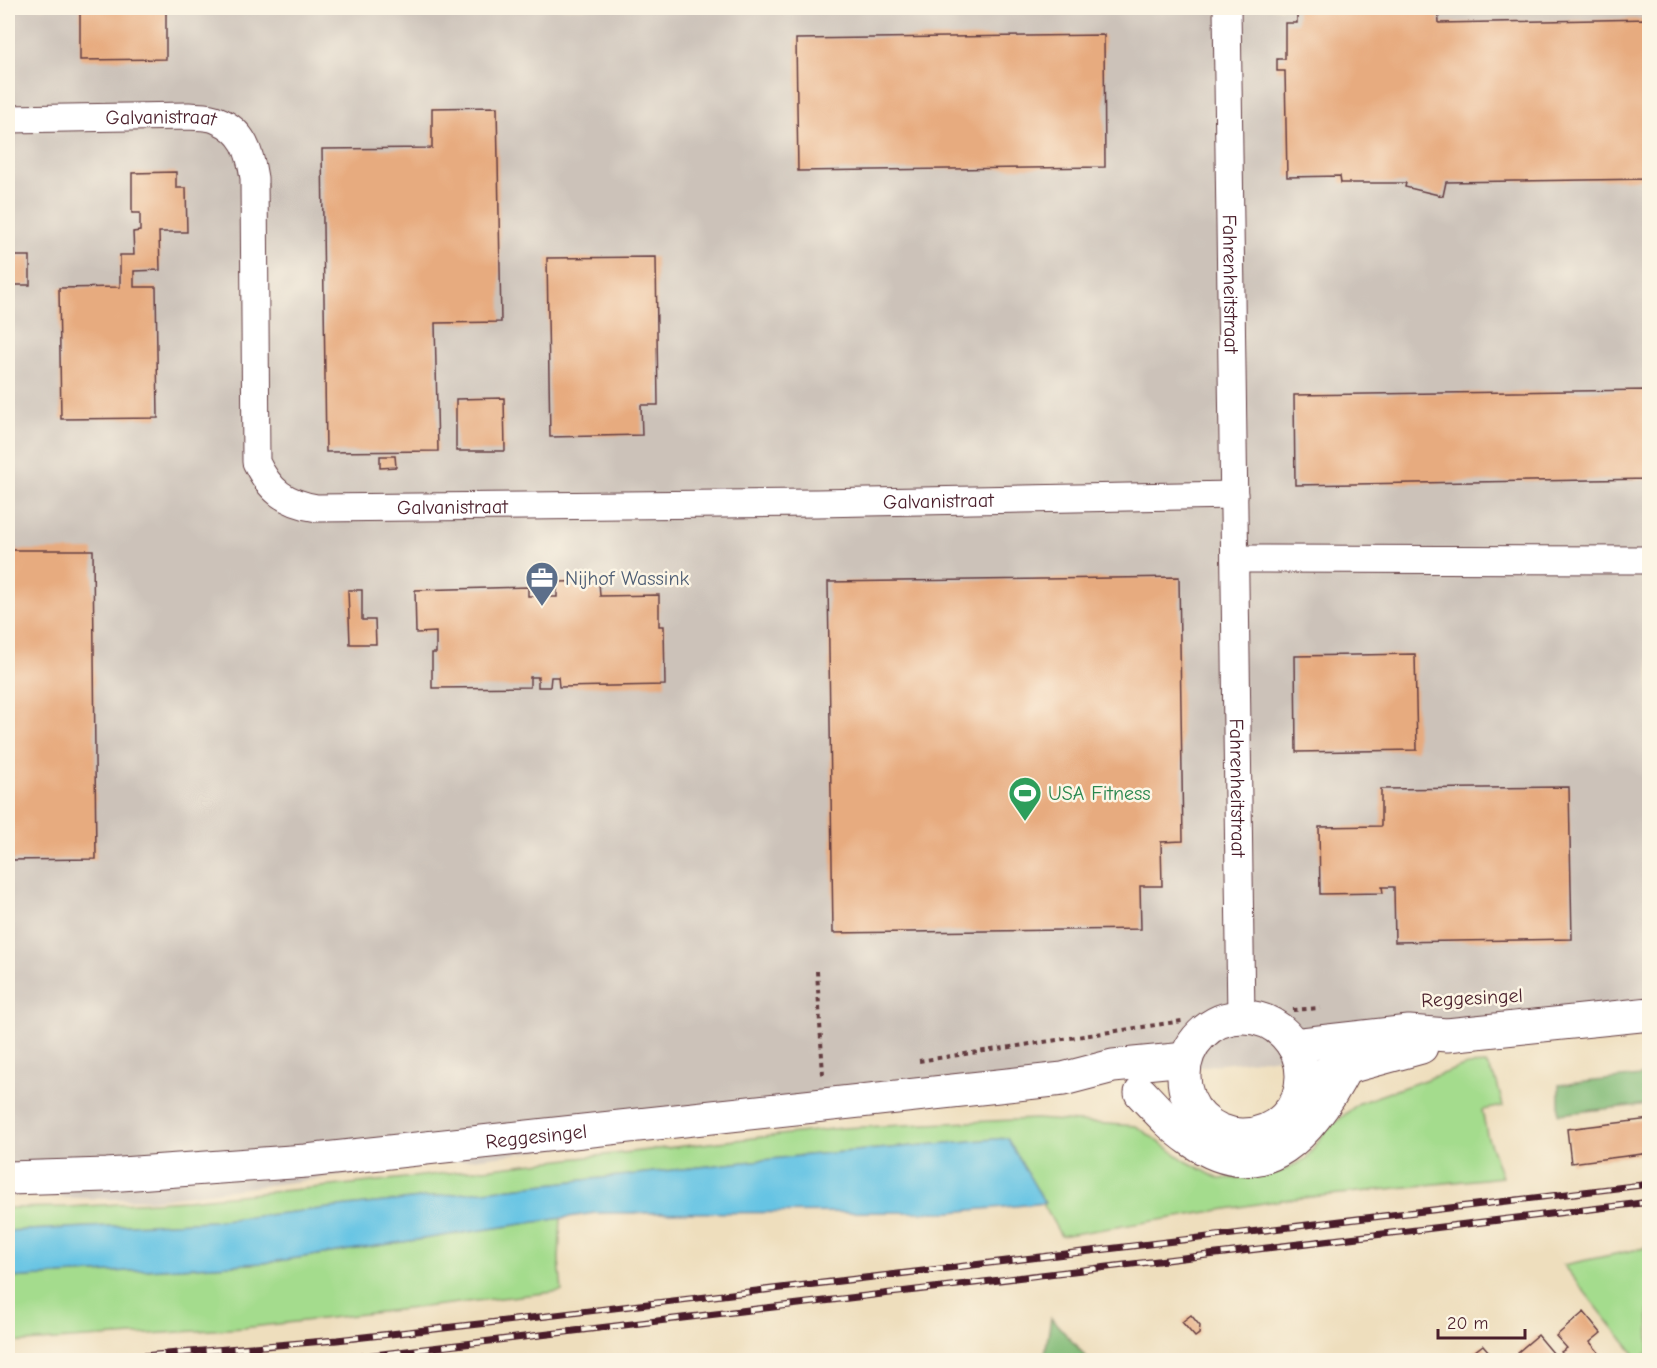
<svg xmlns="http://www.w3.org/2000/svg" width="1657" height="1368" viewBox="0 0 1657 1368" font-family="'Comic Neue',sans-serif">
<rect width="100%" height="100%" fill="#fcf5e5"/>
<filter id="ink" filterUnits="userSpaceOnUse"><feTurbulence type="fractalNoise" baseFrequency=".0167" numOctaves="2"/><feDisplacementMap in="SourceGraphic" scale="12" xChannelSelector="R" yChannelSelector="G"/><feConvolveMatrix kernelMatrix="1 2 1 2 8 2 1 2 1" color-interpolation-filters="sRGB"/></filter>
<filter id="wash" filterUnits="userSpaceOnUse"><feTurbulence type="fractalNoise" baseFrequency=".008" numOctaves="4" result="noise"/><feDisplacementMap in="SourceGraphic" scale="24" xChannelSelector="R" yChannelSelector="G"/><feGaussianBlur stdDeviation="1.35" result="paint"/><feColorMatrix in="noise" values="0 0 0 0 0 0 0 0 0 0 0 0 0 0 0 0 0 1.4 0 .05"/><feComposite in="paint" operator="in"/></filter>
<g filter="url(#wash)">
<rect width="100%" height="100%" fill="#eedebd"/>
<path fill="#ccc2b9" d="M8,8H1649V1014L1222,1064L150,1200L8,1196Z"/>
<path fill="#a4dc8d" stroke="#777e5c" stroke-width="1.5" d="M1486,1064L1497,1083L1503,1106L1482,1110L1487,1135L1502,1177L1282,1200L1061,1236L1006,1138L808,1155L213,1221L8,1231V1208L69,1207L187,1200L352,1184L841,1128L1036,1119L1136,1126L1186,1161L1219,1179L1264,1176L1284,1170L1306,1159L1326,1130L1359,1103L1467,1065Z
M561,1218L559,1260L562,1291L243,1328L8,1343V1278L264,1263Z
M1649,1247V1352L1639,1360L1563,1265Z"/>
<path fill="#83bc78" stroke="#666e52" stroke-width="1.5" d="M1649,1075V1104L1559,1114V1085Z
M1051,1318L1089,1360H1044Z"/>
<path fill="#66c4e4" stroke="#587288" stroke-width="1.5" d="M1007,1138L1045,1203L951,1212L595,1213L264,1263L8,1278V1231L213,1221L808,1155Z"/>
<g id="blocks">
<path fill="#e7ab7f" d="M80,8H166V59L80,60Z
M1297,8H1438L1439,23L1650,19V179L1446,182L1443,196L1405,187L1406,183H1341L1340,176L1287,177L1285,71H1277V59H1285V23H1297Z
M1104,35L1105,167L798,171L796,39Z
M497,107L501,322L435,323L438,451L326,452L322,149L432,148V108Z
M176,172V188H186L187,232H159L160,270L134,271V287H156L158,418L61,419L59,288L120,287V255H134L133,232L140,231V213H132V173Z
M8,256H30V285H8Z
M656,257L658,405H641L642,435L550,437L547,258Z
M1650,390V479L1295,485L1294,395Z
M504,398L505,451H456V399Z
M380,456H395L396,467L380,468Z
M8,550H93L96,859L8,860Z
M1179,577L1183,841L1161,842L1162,886H1140L1141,929L833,933L828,582Z
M599,581L600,596L659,595V626H664L665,685L559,687L558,677H551L550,687H538V677H530V687L432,688V653H436V632L416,633L415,590L528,587V596H537V586H549V597H557V582Z
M348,590H362V620H375L376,644H350Z
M1415,654L1417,750L1296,752L1295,656Z
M1569,787L1572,939L1395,942L1394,887H1382L1383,893L1320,894L1319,827L1381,826V789Z
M1650,1119V1153L1571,1163L1567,1129Z
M1584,1312L1601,1333L1590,1342L1605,1360H1568L1561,1352L1567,1348L1556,1336Z
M1191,1315L1200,1326L1199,1334L1195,1337L1182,1322Z
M1538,1335L1559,1360H1525L1518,1352Z
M1483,1345L1496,1360H1474L1470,1355Z"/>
</g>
</g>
<g filter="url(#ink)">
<use href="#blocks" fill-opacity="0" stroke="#633c41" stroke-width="1.5"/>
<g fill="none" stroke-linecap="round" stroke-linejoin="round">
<defs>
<g id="minor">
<path id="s1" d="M1227,8L1241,1017"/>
<path id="s2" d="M8,119L188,116C197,117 209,116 217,120C244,131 250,152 254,178L256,462C270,491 285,503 317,508L817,503L1234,495"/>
<path d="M1235,559L1650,560"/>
</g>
<g id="primary">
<circle cx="1243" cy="1076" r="59"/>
<path d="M1293,1045L1409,1032L1447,1035L1650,1014"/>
<path d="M1326,1073L1421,1047"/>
<path d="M1141,1093C1157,1110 1172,1127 1191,1140C1266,1193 1314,1129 1346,1067"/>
<path id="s3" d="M8,1178L107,1175L306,1161L1063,1079L1113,1066L1186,1059"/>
</g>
</defs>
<use href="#minor" stroke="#633c41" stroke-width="29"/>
<use href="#primary" stroke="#633c41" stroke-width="35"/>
<path stroke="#633c41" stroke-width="4" stroke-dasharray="4.5 4.5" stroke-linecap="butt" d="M817,971L823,1075
M1429,1000L1488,997
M1293,1010L1320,1008
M919,1061L1182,1021"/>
<use href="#minor" stroke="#fff" stroke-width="27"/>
<use href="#primary" stroke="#fff" stroke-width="33"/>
<defs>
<path id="rail" d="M94,1360L337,1340L497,1322L1650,1184
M332,1360L1650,1202"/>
</defs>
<use href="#rail" stroke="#4a1f2b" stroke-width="7"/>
<use href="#rail" stroke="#fcf5e5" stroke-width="4.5" stroke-dasharray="14" stroke-linecap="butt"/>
</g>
</g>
<defs>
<symbol id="office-pin" viewBox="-11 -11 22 30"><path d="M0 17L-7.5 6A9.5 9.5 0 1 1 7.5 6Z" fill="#5c6f8a" stroke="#fcf5e5"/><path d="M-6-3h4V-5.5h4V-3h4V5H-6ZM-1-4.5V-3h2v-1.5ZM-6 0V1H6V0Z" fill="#fff"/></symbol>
<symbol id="stadium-pin" viewBox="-11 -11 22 30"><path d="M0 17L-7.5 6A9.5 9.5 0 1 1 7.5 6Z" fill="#2e9e5b" stroke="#fcf5e5"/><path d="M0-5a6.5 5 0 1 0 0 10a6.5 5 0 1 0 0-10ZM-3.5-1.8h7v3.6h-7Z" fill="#fff"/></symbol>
</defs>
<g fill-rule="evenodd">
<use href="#office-pin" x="523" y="559" width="38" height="52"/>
<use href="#stadium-pin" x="1006" y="774" width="38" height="52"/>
</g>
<g text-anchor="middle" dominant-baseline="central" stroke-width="5" stroke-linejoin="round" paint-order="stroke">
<g font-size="20" fill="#4a1f2b" stroke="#fcf5e5">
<text stroke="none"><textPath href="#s2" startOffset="153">Galvanistraat</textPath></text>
<text stroke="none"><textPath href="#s1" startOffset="276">Fahrenheitstraat</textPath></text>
<text stroke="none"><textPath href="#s2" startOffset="1268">Galvanistraat</textPath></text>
<text stroke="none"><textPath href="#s2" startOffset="782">Galvanistraat</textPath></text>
<text stroke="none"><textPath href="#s1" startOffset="780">Fahrenheitstraat</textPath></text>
<text transform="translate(1472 998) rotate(-3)">Reggesingel</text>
<text stroke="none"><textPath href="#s3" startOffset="530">Reggesingel</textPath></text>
</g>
<g font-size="20" fill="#4e5e75" stroke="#fcf5e5" text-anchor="start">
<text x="565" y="578">Nijhof Wassink</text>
</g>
<g font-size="20" fill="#27864d" stroke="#fcf5e5" text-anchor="start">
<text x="1048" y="793">USA Fitness</text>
</g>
</g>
<rect width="1657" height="1368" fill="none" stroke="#fcf5e5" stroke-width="30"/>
<path d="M1438 1329v9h87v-9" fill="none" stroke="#4a1f2b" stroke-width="3"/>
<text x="1447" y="1329" font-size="18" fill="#4a1f2b" stroke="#fcf5e5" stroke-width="4.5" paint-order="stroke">20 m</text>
</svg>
